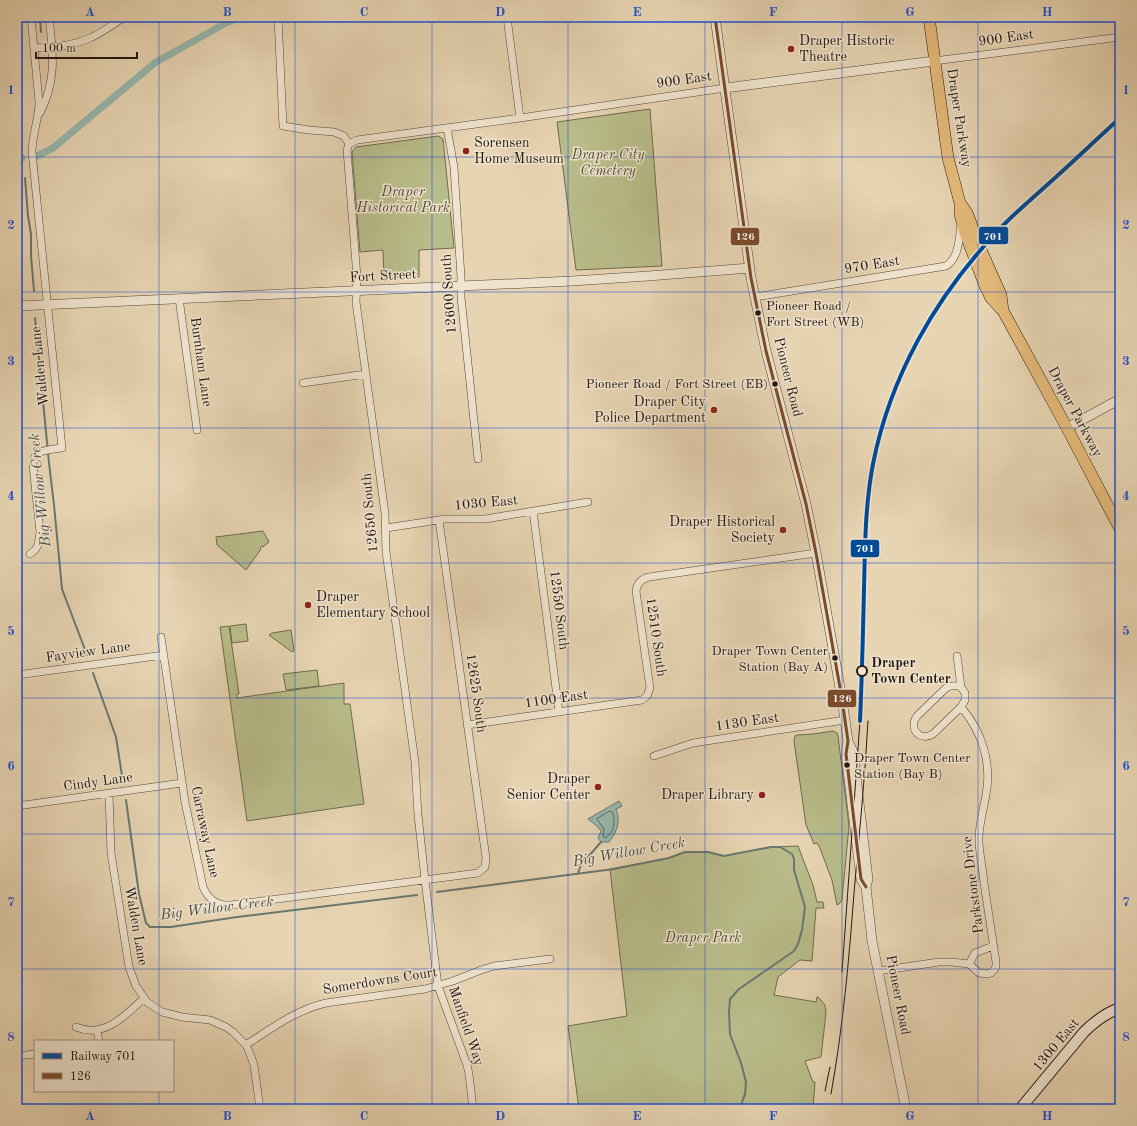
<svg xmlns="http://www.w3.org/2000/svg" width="1137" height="1126" viewBox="0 0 1137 1126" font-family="'Old Standard TT',serif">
<rect width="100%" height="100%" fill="#e7d4b2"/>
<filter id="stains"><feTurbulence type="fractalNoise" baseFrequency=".005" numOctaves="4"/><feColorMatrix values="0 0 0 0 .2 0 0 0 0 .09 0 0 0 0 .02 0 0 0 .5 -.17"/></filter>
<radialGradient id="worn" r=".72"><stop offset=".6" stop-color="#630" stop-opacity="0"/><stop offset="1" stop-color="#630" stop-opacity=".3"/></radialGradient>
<path fill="#b8bc8a" stroke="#6e6a4e" d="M650,109L662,266L576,270L557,122Z
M438,136L443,139L454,248L419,250V277L384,278L383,250L360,252L352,152L356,147Z
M263,531L269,542L263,547L262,546L260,548L261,549L246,570L217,545L216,537Z
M246,624L248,641L232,643L230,626Z
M229,626L239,694H237V698L344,683V704H350L364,804L247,821L220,627Z
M291,630L294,651L292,652L269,635L272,633Z
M317,670L319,686L286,690L283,674Z
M833,731L837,733L838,736L849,826L842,900L839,904L837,905L832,880L819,846L817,843L814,844L806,825L794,741L795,736L797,735L814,734Z
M798,846L813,885L817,902H823L824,908H816L812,961L800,960L778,977L774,995L816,1002L817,997H818L825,1005L826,1013L821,1057L805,1061L813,1082H815L813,1109H579L568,1026L627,1016L610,869L669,858L685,852H708L724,856L771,847Z"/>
<path fill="#97b8ad" stroke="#69786f" d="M619,801L622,806L616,809C621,821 617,832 609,842H601L598,838L601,831L597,826L588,819Z"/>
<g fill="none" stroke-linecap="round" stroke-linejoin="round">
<path stroke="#5d6860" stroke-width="1" d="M610,811L612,812C616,820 614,834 605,838L603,836L604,829L597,819Z"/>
<path stroke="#69786f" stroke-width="2" d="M40,17L41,32
M25,178L28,216L31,234V256L34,291
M35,318L49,463L54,505L62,589L87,655
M93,673L116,737L123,782
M126,800L139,894L146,923L150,927H171L237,917L417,895
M578,873L581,865L601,842
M437,892L614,869L669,858L685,852H708L724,856L771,847H780L792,854L794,859V870L805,907L802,930L798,944L794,951L739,989L730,999L729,1012L730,1034L741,1063L746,1082L745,1094L741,1105L737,1109"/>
<path stroke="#97b8ad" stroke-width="7" d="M37,156L53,148L156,62L226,23L241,17
M17,158H22"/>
<defs>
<path id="minor" d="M278,17L283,126L309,130L334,132L344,136L349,144
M507,17L520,118
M34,48C54,47 74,46 92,37C103,32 114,24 124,17
M934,61L1120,37
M40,113C57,79 53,54 49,17
M447,128L454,167L461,277V297L478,459
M349,144L347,150L357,277L356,302L385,513L386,552L415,762L418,815L425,880L438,986L467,1065L469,1074L473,1109
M349,144L357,140L520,118L725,88
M755,297L946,266C959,258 959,239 961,225
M179,298L197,430
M303,383L366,374
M533,511L559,712
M386,528L445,519H485L588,502
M30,554L35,550L38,545L40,532L33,466C32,449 49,450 62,448L32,152C32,135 39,119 39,102L31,17
M161,637L185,802L203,887C208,899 218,906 231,905L478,873L485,867L486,858L439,520
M957,656L961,687L965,693V700L961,707L933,734C920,742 908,729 917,716L946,688C951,685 955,685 961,687
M17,675L164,655
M467,725L642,700L647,696L650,688L636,591C637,583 641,579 649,577L816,553
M654,756L693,743L845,720
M109,794L111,853L129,967L136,986L147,1002L162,1012L182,1017L210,1020L226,1027L233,1032L246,1045L249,1051L254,1065L260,1109
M17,806L182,783
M969,964L975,953L993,946
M878,971L939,962H952L969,964L979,973L987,974L991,973L994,970L996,966V962C992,936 988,909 984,883C983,870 980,857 979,843C978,827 983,812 986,795C992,763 982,731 961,707
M76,1027C104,1039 126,1015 144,998
M97,1031L99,1041
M246,1045C272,1028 296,1010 326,1003L425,989L453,981L481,970L494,966L550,959
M17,1056L35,1054"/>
<path id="tertiary" d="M715,17L751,278L766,351L806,504L816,553L842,699L848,741L846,754L861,879L866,887
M725,88L934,61
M17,306L572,281L648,276L750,268
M1067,428L1120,399
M848,741L853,752L868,879L866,887L872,941L906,1109"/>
<path id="secondary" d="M1020,1109L1084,1032C1095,1021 1106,1013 1120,1008"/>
<path id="primary" d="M929,17L948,158L960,203V214L965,233L985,286L991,298L1003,311L1007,318L1067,428L1120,529
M960,203L967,213L982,252L1001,295L1003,311"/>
</defs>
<use href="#minor" stroke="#54463a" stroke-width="8"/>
<use href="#tertiary" stroke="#54463a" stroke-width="10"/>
<use href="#secondary" stroke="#231712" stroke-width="12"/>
<use href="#primary" stroke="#231712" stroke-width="12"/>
<use href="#minor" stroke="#efe3cd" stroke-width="7"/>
<use href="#tertiary" stroke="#efe3cd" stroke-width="9"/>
<use href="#secondary" stroke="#efe3cd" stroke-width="10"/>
<use href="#primary" stroke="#e4ba79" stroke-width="11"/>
<path stroke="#231712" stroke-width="1" d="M842,972L860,721
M825,1091L830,1067
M831,1094C843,1027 849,960 854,893C859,836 865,779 868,721"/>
<defs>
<path id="bus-1" d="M715,17L751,278L766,351L806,504L816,553L842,699L848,741L846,754L861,879L866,887"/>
</defs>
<use href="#bus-1" stroke="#efe3cd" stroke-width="6"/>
<use href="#bus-1" stroke="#7a4b2a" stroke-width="3"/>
<defs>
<path id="rail-1" d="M860,721C862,677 863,633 864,589C865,548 865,505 873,464C890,377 935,298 995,234C1014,213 1035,196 1056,177C1078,157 1099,137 1120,118"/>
</defs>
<use href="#rail-1" stroke="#efe3cd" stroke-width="7"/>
<use href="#rail-1" stroke="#004a97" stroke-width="4"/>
</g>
<path fill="none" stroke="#1d4ed8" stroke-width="1" stroke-opacity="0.55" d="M159,17V1041M295,17V1109M432,17V1109M568,17V1109M705,17V1109M842,17V1109M978,17V1109M17,157H1120M17,292H1120M17,428H1120M17,563H1120M17,698H1120M17,834H1120M17,969H1120M159,1091V1109"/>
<g fill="#8f2418" stroke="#efe3cd" stroke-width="1.5">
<circle cx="791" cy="49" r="4"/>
<circle cx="466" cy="151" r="4"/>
<circle cx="714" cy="410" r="4"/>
<circle cx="783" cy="530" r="4"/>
<circle cx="308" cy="605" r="4"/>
<circle cx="598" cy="787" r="4"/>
<circle cx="762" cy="795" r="4"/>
</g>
<g fill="#231712" stroke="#efe3cd" stroke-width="1.5">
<circle cx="758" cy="313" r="3.5"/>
<circle cx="775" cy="384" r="3.5"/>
<circle cx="835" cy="658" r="3.5"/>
<circle cx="847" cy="765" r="3.5"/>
</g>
<circle fill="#efe3cd" stroke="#231712" stroke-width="2" cx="862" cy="671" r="5"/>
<g text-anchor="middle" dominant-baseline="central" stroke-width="3" stroke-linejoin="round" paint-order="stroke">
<g font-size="13" fill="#231712" stroke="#efe3cd" text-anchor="start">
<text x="766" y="306">Pioneer Road /<tspan x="766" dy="16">Fort Street (WB)</tspan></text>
<text x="768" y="384" text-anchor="end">Pioneer Road / Fort Street (EB)</text>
<text x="828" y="651" text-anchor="end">Draper Town Center<tspan x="828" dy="16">Station (Bay A)</tspan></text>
<text x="854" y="758">Draper Town Center<tspan x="854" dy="16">Station (Bay B)</tspan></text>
</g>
<g font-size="14" fill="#231712" stroke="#efe3cd">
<text transform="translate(1006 38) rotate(-8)">900 East</text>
<text transform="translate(684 80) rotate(-8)">900 East</text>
<text transform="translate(959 118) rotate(81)">Draper Parkway</text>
<text transform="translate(872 265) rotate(-9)">970 East</text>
<text transform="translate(383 276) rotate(-3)">Fort Street</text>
<text transform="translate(449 294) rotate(-94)">12600 South</text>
<text transform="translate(201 362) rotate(82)">Burnham Lane</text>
<text transform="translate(40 366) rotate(-96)">Walden Lane</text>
<text transform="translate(788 377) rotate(76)">Pioneer Road</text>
<text transform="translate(1075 412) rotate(62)">Draper Parkway</text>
<text transform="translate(486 503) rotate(-5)">1030 East</text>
<text transform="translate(370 513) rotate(-95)">12650 South</text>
<text transform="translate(559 610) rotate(83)">12550 South</text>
<text transform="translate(656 637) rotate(82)">12510 South</text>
<text transform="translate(88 652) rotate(-8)">Fayview Lane</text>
<text transform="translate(476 693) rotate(82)">12625 South</text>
<text transform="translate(556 699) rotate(-8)">1100 East</text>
<text transform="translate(747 722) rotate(-8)">1130 East</text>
<text transform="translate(98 782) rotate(-8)">Cindy Lane</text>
<text transform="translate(205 832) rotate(78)">Carraway Lane</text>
<text transform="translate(973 885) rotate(-97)">Parkstone Drive</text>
<text transform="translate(136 926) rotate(80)">Walden Lane</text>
<text transform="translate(380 981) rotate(-9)">Somerdowns Court</text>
<text transform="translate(898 995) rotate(79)">Pioneer Road</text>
<text transform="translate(466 1026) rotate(71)">Manfield Way</text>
<text transform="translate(1056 1045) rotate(-50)">1300 East</text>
</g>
<g font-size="14" fill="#231712" stroke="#efe3cd" text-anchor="end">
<text x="799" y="41" text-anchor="start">Draper Historic<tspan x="799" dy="16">Theatre</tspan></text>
<text x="474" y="143" text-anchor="start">Sorensen<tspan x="474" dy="16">Home Museum</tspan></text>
<text x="706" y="402">Draper City<tspan x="706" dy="16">Police Department</tspan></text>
<text x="775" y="522">Draper Historical<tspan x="775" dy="16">Society</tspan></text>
<text x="316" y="597" text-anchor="start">Draper<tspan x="316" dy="16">Elementary School</tspan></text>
<text x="590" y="779">Draper<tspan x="590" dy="16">Senior Center</tspan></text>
<text x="754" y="795">Draper Library</text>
</g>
<g font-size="14" font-style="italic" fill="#504936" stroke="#efe3cd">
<text x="608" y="155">Draper City<tspan x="608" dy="16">Cemetery</tspan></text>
<text x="403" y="192">Draper<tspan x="403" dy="16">Historical Park</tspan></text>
<text x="703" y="938">Draper Park</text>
</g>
<g font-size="14" font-weight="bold" fill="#231712" stroke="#efe3cd" text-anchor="start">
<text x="871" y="663">Draper<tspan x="871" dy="16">Town Center</tspan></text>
</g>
<g font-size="15" font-style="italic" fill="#4c4f48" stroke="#efe3cd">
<text transform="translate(41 490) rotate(-96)">Big Willow Creek</text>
<text transform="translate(629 853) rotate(-10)">Big Willow Creek</text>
<text transform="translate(217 909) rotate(-7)">Big Willow Creek</text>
</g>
</g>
<g stroke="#efe3cd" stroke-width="1.5">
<rect x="978" y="226" width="31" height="19" rx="4" fill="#004a97"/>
<rect x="730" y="227" width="30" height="19" rx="4" fill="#7a4b2a"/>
<rect x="850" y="539" width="30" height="19" rx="4" fill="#004a97"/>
<rect x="827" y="689" width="30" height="19" rx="4" fill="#7a4b2a"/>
</g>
<g font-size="11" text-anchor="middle" font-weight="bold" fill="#fff">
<text x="993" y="240">701</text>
<text x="745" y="240">126</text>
<text x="865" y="552">701</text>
<text x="842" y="702">126</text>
</g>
<rect width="1137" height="1126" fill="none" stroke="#e7d4b2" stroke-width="44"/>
<rect x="34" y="1040" width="140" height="52" fill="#efe3cd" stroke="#9d9182"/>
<rect x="42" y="1053" width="20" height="6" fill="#004a97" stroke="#9d9182"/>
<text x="70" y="1060" font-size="12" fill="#231712">Railway 701</text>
<rect x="42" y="1073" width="20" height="6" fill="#7a4b2a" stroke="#9d9182"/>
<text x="70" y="1080" font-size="12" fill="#231712">126</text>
<path d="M36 52v6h101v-6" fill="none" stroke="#231712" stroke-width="2"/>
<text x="42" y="52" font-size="12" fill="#231712" stroke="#efe3cd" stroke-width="3" paint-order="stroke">100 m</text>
<rect x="22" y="22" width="1093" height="1082" fill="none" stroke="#1d4ed8" stroke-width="1.5"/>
<g font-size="13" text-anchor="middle" font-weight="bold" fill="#1d4ed8">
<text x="90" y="16">A</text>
<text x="227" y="16">B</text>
<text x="364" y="16">C</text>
<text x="500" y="16">D</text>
<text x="637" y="16">E</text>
<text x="773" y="16">F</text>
<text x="910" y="16">G</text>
<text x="1047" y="16">H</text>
<text x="11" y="94">1</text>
<text x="1126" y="94">1</text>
<text x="11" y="229">2</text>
<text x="1126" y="229">2</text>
<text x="11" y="365">3</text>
<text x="1126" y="365">3</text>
<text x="11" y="500">4</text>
<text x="1126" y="500">4</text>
<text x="11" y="635">5</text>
<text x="1126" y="635">5</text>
<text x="11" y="770">6</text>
<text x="1126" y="770">6</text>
<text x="11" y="906">7</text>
<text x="1126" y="906">7</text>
<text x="11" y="1041">8</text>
<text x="1126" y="1041">8</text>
<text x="90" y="1120">A</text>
<text x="227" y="1120">B</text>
<text x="364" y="1120">C</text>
<text x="500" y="1120">D</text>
<text x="637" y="1120">E</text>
<text x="773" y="1120">F</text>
<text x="910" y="1120">G</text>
<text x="1047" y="1120">H</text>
</g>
<rect width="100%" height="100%" filter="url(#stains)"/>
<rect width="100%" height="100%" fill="url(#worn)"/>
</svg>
